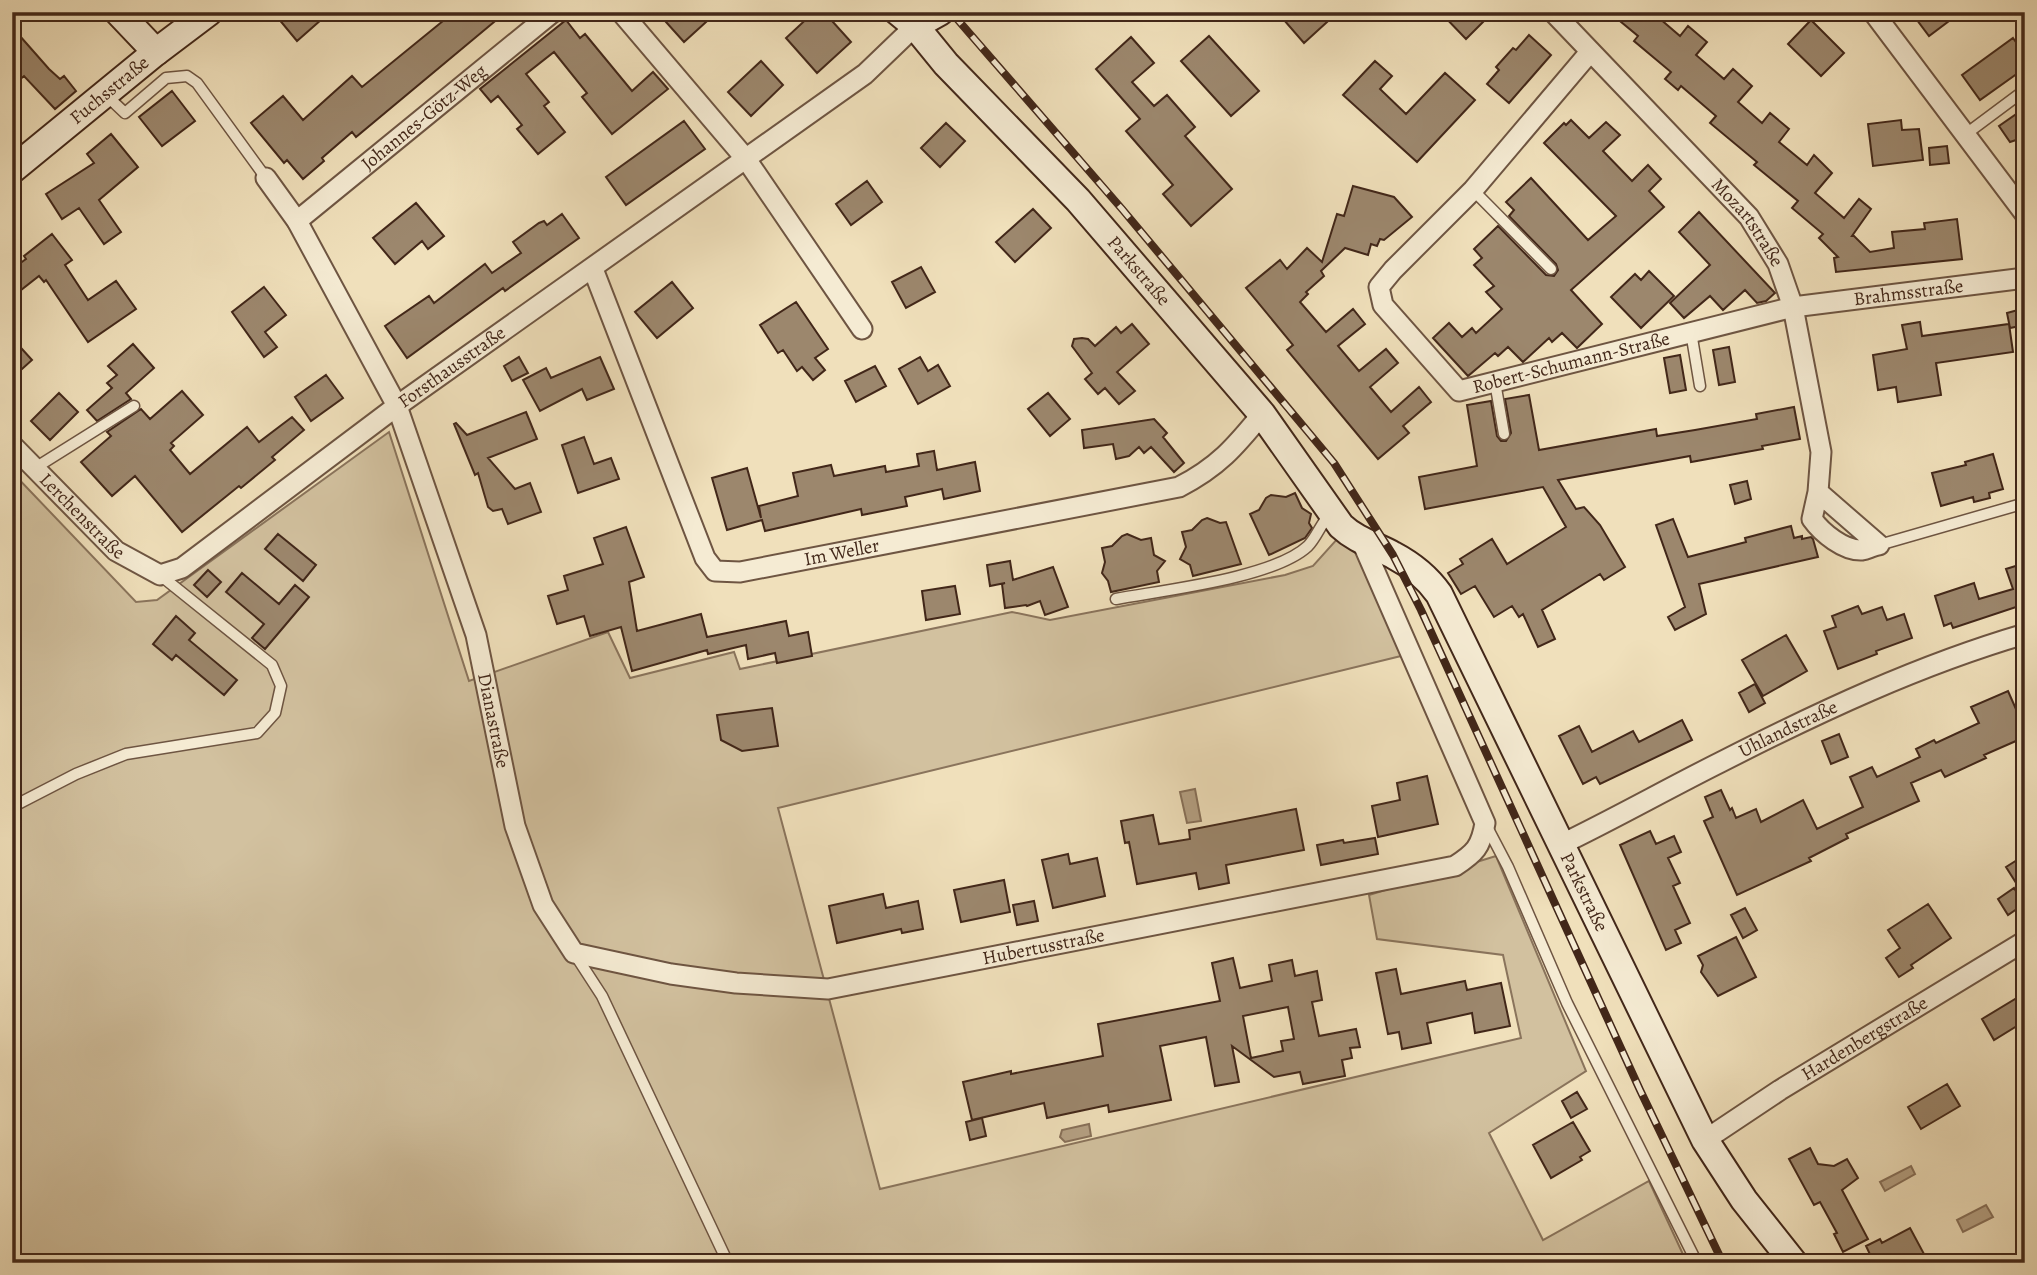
<svg xmlns="http://www.w3.org/2000/svg" width="2037" height="1275" viewBox="0 0 2037 1275" font-family="Alegreya,serif">
<rect width="100%" height="100%" fill="#f0e0bb"/>
<filter id="stains"><feTurbulence type="fractalNoise" baseFrequency=".00286" numOctaves="4"/><feColorMatrix values="0 0 0 0 .2 0 0 0 0 .09 0 0 0 0 .02 0 0 0 .5 -.17"/></filter>
<radialGradient id="worn" r=".72"><stop offset=".6" stop-color="#630" stop-opacity="0"/><stop offset="1" stop-color="#630" stop-opacity=".3"/></radialGradient>
<path fill="#d2c19f" stroke="#8a745c" stroke-width="2" d="M389,432L469,681L608,632L630,678L734,652L740,669L1012,612L1050,620L1285,575L1313,566L1338,538L1363,558L1401,656L778,808L880,1189L1521,1038L1503,955L1377,939L1369,895L1496,856L1586,1071L1489,1133L1543,1240L1649,1181L1687,1263H12V472L136,602L157,600Z"/>
<path fill="#b5a184" stroke="#877059" stroke-width="2" d="M1195,789L1201,821L1187,823L1180,792Z
M1089,1124L1091,1136L1065,1142L1060,1137L1062,1130Z
M1911,1166L1915,1174L1885,1191L1880,1182Z
M1986,1205L1993,1217L1963,1232L1957,1220Z"/>
<path fill="#9c876d" stroke="#422719" stroke-width="2" fill-rule="evenodd" d="M273,12H330L297,41Z
M454,12H506L356,137L352,132L322,158L324,161L303,179L287,160L284,163L251,123L283,96L303,120L352,76L362,87Z
M657,12H717L684,42Z
M814,12H824L851,42L817,73L786,38Z
M1277,12H1338L1304,43Z
M1440,12H1493L1466,39Z
M1609,12H1652L1680,36L1688,26L1707,42L1696,55L1724,79L1733,69L1752,86L1738,102L1762,123L1770,113L1789,129L1779,142L1807,165L1814,155L1832,173L1815,193L1844,218L1859,199L1871,209L1852,236H1854L1870,252L1894,248L1892,232L1925,229L1924,223L1957,219L1962,259L1836,272L1834,258L1838,257L1819,238L1823,234L1792,208L1798,201L1754,165L1757,162L1710,123L1716,116L1681,86L1678,90L1665,79L1671,72L1634,41L1638,36Z
M1911,12H1961L1929,36Z
M566,20L580,38L585,34L632,91L653,72L668,89L612,134L582,97L587,93L554,52L526,74L549,102L544,106L565,132L538,154L517,129L522,125L498,96L491,102L480,89Z
M1811,20L1844,53L1821,76L1788,44Z
M12,27L49,69L60,79L64,76L76,91L55,109L24,76L12,86Z
M1529,35L1551,55L1509,103L1487,84L1499,70L1496,67L1513,48L1516,50Z
M1209,36L1259,91L1231,116L1181,61Z
M1131,37L1154,63L1132,82L1154,106L1167,95L1195,127L1185,136L1232,189L1191,226L1163,194L1173,185L1126,131L1140,119L1096,69Z
M2013,38L2025,55V68L1980,100L1962,75Z
M761,61L783,85L751,116L728,92Z
M1375,61L1392,76L1380,89L1406,114L1445,73L1475,100L1417,162L1343,95Z
M172,91L195,121L162,146L139,117Z
M2025,108V137L2010,142L1999,126Z
M1571,120L1589,138L1606,122L1620,135L1603,151L1632,181L1648,165L1661,179L1649,191L1664,207L1571,290L1602,324L1577,348L1562,333L1552,342L1549,338L1523,362L1508,347L1498,356L1495,353L1468,376L1433,338L1449,323L1462,337L1472,328L1476,333L1502,309L1486,292L1494,286L1474,265L1482,258L1474,249L1498,226L1546,275L1554,276L1558,270L1556,264L1509,216L1514,210L1506,202L1531,178L1588,240L1616,216L1544,143L1564,123L1566,125Z
M1901,120L1902,130L1919,129L1923,160L1873,166L1868,124Z
M684,121L705,149L626,205L606,177Z
M946,123L965,141L940,167L921,148Z
M111,134L138,167L99,200L121,232L104,244L79,208L62,219L46,194L94,163L87,154Z
M1947,146L1949,163L1930,165L1929,148Z
M867,181L882,202L851,225L836,204Z
M1353,186L1394,197L1412,217L1384,240L1380,239L1377,246L1371,244L1368,255L1345,248L1321,271L1324,276L1306,292L1308,294L1300,302L1326,332L1353,309L1365,324L1338,346L1359,371L1386,349L1398,363L1370,387L1391,412L1419,387L1431,402L1403,426L1409,433L1378,459L1287,350L1293,345L1246,288L1280,260L1287,269L1307,248L1322,262L1337,214L1344,216Z
M416,203L444,236L428,249L422,241L395,264L373,238Z
M1033,209L1051,228L1015,262L996,242Z
M1699,212L1775,293L1766,301L1757,303L1745,290L1723,310L1710,296L1684,318L1670,303L1710,265L1679,232Z
M562,214L579,238L505,291L503,288L407,358L385,326L429,296L434,303L485,264L492,273L521,253L513,242L539,223L544,221L547,225Z
M52,234L72,260L65,265L88,300L116,281L136,309L88,342L46,280L44,282L39,276L21,290L12,278V269L26,259L24,256Z
M921,267L935,292L906,308L892,282Z
M1649,271L1674,296L1641,328L1611,297L1635,274L1641,280Z
M672,282L693,308L657,338L635,312Z
M264,287L286,315L265,332L277,347L264,357L232,312Z
M796,302L828,349L815,358L825,370L813,380L802,367L797,371L783,350L778,353L760,325Z
M2025,308V325L2010,328L2007,313Z
M1920,322L1922,336L2009,324L2013,352L1936,363L1941,395L1898,402L1896,387L1878,390L1873,355L1907,349L1902,325Z
M1132,324L1149,344L1117,372L1135,391L1119,404L1105,388L1098,394L1085,379L1092,373L1072,346L1074,339L1082,338L1088,339L1095,346L1116,327L1121,333Z
M12,338L32,360L12,378Z
M133,344L154,368L126,393L131,399L97,421L87,410L112,388L107,383L117,375L108,366Z
M1729,347L1735,382L1719,385L1713,350Z
M1680,355L1686,390L1670,393L1664,358Z
M519,357L528,373L512,381L504,366Z
M600,357L614,389L587,400L582,389L540,411L523,380L546,368L551,378Z
M920,357L928,371L938,365L950,386L918,404L899,369Z
M875,366L886,386L856,402L845,381Z
M326,375L343,398L311,421L295,397Z
M182,391L203,415L171,443L174,446L170,450L190,474L247,427L259,442L292,417L304,430L272,457L275,460L241,488L239,486L182,532L135,476L112,496L81,462L111,436L107,432L141,409L150,419Z
M59,393L78,412L50,440L31,421Z
M1048,393L1070,419L1050,436L1028,409Z
M1529,395L1539,450L1656,429L1657,436L1695,430L1757,419L1756,414L1794,407L1800,439L1762,446L1763,449L1691,462L1690,456L1558,480L1576,509L1584,507L1600,525L1625,567L1604,580L1600,574L1542,610L1555,639L1538,647L1523,614L1519,617L1512,606L1494,617L1475,586L1461,594L1448,573L1463,564L1460,559L1492,539L1507,564L1566,527L1543,487L1425,509L1419,477L1477,466L1467,405L1491,401L1497,436L1501,441H1506L1511,433L1505,399Z
M526,412L537,439L488,458L515,489L530,483L541,512L508,524L502,509L493,511L488,507L478,473L475,475L454,424L456,423L467,435Z
M1154,419L1167,433L1163,437L1184,463L1174,472L1151,447L1144,453L1139,447L1129,456L1116,459L1113,444L1084,448L1082,430Z
M584,437L594,464L611,458L619,479L578,493L562,445Z
M934,451L937,470L975,462L980,491L944,499L942,489L905,497L907,506L862,515L861,509L765,531L762,520L727,530L712,478L747,468L761,518L759,506L798,496L793,473L831,465L834,476L885,466L886,472L919,466L917,454Z
M1993,454L2003,489L1989,493L1990,498L1974,502L1973,497L1941,506L1932,473L1966,465L1965,462Z
M1747,481L1751,499L1735,504L1730,485Z
M1295,493L1302,508L1311,514L1309,523L1312,528L1305,538L1269,555L1250,514L1259,510L1266,498L1271,495L1286,497Z
M1207,518L1220,523L1226,522L1241,564L1193,576L1190,565L1180,559L1186,547L1182,532L1192,530L1202,520Z
M1673,519L1688,557L1746,542L1745,538L1791,526L1794,538L1802,536V539L1811,537L1813,539L1818,557L1699,584L1706,614L1675,630L1668,617L1685,607L1656,525Z
M626,527L644,577L629,582L637,631L701,614L707,637L786,621L789,636L808,632L812,656L777,663L775,653L748,659L746,645L708,654L707,650L632,671L621,627L590,636L584,616L557,624L548,596L568,590L564,576L603,564L594,538Z
M278,534L316,565L303,581L265,549Z
M1127,534L1141,540L1151,538L1154,555L1165,561L1157,571L1159,582L1111,592L1108,581L1102,573L1105,562L1102,548L1112,546L1122,536Z
M1010,561L1013,580L1053,567L1068,607L1045,615L1040,601L1027,606L1026,605L1005,608L1002,584L1005,583L990,586L987,565Z
M2025,563V614H2022L2019,606L1953,628L1951,623L1944,626L1935,596L1974,583L1979,599L2013,589L2006,569Z
M208,570L221,582L207,597L194,585Z
M242,573L279,604L295,585L309,597L265,649L252,638L264,624L226,592Z
M955,586L960,614L926,620L922,591Z
M1858,606L1862,614L1882,607L1887,620L1904,614L1912,638L1876,651L1877,654L1838,669L1824,631L1836,627L1832,616Z
M176,616L195,633L189,640L237,680L224,695L176,655L172,660L153,644Z
M1786,635L1807,671L1763,696L1742,660Z
M1755,684L1765,703L1749,712L1739,693Z
M2008,691L2019,716L2025,714V737L1984,755L1986,758L1945,777L1941,770L1911,783L1919,801L1846,834L1848,838L1809,858L1811,861L1737,895L1704,821L1713,817L1705,797L1721,790L1730,810L1732,808L1736,818L1756,809L1761,822L1803,800L1817,829L1863,807L1850,777L1872,767L1877,777L1920,757L1916,749L1934,740L1936,743L1979,723L1971,707Z
M772,708L778,746L742,751L721,740L717,715Z
M1682,720L1692,740L1600,784L1596,777L1583,784L1559,736L1579,726L1592,752L1633,731L1639,742Z
M1839,734L1848,757L1831,764L1822,741Z
M1427,776L1438,824L1378,837L1372,806L1400,800L1397,783Z
M1296,809L1304,850L1226,865L1229,883L1199,889L1196,873L1137,884L1129,842L1125,843L1121,821L1153,815L1159,844L1190,839L1189,830Z
M1650,831L1656,844L1674,836L1681,852L1668,858L1680,883L1673,886L1690,923L1675,930L1681,943L1666,950L1620,845Z
M1375,838L1378,854L1321,865L1317,845L1343,840L1344,843Z
M1068,854L1070,864L1097,858L1105,896L1053,908L1042,860Z
M2025,855V897L2006,867Z
M1004,880L1010,912L961,922L954,890Z
M2014,888L2024,904L2008,915L1998,899Z
M883,894L886,908L918,901L923,929L902,933L901,929L837,943L829,906Z
M1034,901L1038,921L1017,925L1013,905Z
M1928,904L1951,938L1911,965L1913,968L1899,977L1886,958L1900,948L1888,930Z
M1745,908L1757,930L1743,938L1731,915Z
M1736,937L1756,977L1718,996L1701,972L1703,965L1698,956Z
M1233,958L1240,988L1272,981L1269,965L1292,960L1295,976L1317,971L1322,1000L1312,1002L1319,1036L1356,1029L1360,1047L1350,1048L1352,1058L1342,1060L1345,1076L1303,1084L1300,1072L1274,1077L1232,1046L1239,1082L1215,1086L1206,1037L1160,1046L1171,1100L1109,1112L1108,1105L1047,1118L1044,1103L972,1120L963,1082L1011,1071V1074L1103,1056L1098,1024L1220,1001L1212,963ZM1288,1007L1294,1039L1281,1041L1283,1051L1251,1058L1243,1016Z
M1396,969L1401,994L1465,981L1467,990L1501,983L1510,1026L1475,1033L1472,1013L1427,1023L1431,1043L1402,1049L1399,1032L1388,1034L1376,973Z
M2025,993V1021L1994,1040L1982,1019Z
M1947,1084L1960,1106L1921,1129L1908,1107Z
M1577,1092L1587,1109L1571,1118L1562,1101Z
M982,1118L986,1136L970,1140L966,1122Z
M1573,1122L1590,1151L1580,1157L1582,1160L1551,1178L1533,1145Z
M1810,1148L1818,1164L1834,1166L1847,1159L1858,1178L1842,1190L1868,1239L1843,1252L1834,1234L1837,1233L1820,1202L1814,1205L1789,1159Z
M1910,1228L1924,1254L1907,1263H1874L1866,1246L1880,1239L1882,1243Z"/>
<g fill="none" stroke-linecap="round" stroke-linejoin="round">
<defs>
<path id="lane" d="M105,94L125,113L166,78L187,76L197,83L266,178
M1966,134L2025,90
M1473,190L1551,269
M1691,332L1700,386
M1495,382L1504,434
M35,468L134,406
M1879,545L2025,503
M1116,599C1164,590 1274,578 1308,546C1316,538 1321,524 1329,515
M12,807L76,774L126,754L257,733L275,713L281,686L272,665L160,575
M1486,825L1508,867L1567,1003L1697,1263
M576,956L602,996L728,1263"/>
<g id="street">
<path d="M621,12L746,159L862,329"/>
<path id="s1" d="M1553,12L1749,217L1778,264L1793,307L1821,452L1818,492L1812,519C1822,533 1844,551 1862,550C1867,549 1873,546 1879,545L1818,492"/>
<path d="M1873,12L2025,214"/>
<path id="s2" d="M1590,52L1473,190L1393,270L1379,287L1383,305L1459,391L1793,307L2025,278"/>
<path id="s3" d="M266,178L297,221L397,406L476,635L515,826L543,905L574,953L671,974L736,983L828,989L1455,866C1475,853 1481,847 1485,823L1362,542"/>
<path id="s4" d="M297,221L553,12"/>
<path id="s5" d="M593,269L705,558L715,571L740,572L1179,487C1218,467 1235,447 1262,414"/>
<path id="s6" d="M12,445L116,551L160,575L182,568L397,406L865,74L915,26"/>
<path id="s7" d="M1560,845C1614,819 1667,789 1721,762C1819,712 1919,665 2025,634"/>
<path id="s8" d="M1705,1140L1780,1090L2025,941"/>
</g>
<g id="secondary">
<path d="M118,12L156,52"/>
<path id="s9" d="M898,12L915,26L946,64L1078,200L1262,414L1341,526C1357,541 1375,545 1393,555C1412,565 1427,577 1439,594L1705,1140L1744,1200L1794,1263"/>
<path d="M915,26L940,12"/>
<path id="s10" d="M12,170L156,52L209,12"/>
</g>
</defs>
<use href="#lane" stroke="#6e5542" stroke-width="13"/>
<use href="#street" stroke="#6e5542" stroke-width="23"/>
<use href="#secondary" stroke="#422719" stroke-width="30"/>
<use href="#lane" stroke="#f5ebd3" stroke-width="10"/>
<use href="#street" stroke="#f5ebd3" stroke-width="19"/>
<use href="#secondary" stroke="#f5ebd3" stroke-width="26"/>
<defs>
<path id="rail" d="M951,12L1122,209L1334,463L1393,555L1421,610L1640,1090L1723,1263"/>
</defs>
<use href="#rail" stroke="#422719" stroke-width="8"/>
<use href="#rail" stroke="#f5ebd3" stroke-width="5" stroke-dasharray="16" stroke-linecap="butt"/>
</g>
<g text-anchor="middle" dominant-baseline="central" stroke-width="7" stroke-linejoin="round" paint-order="stroke">
<g font-size="19" fill="#422719" stroke="#f5ebd3">
<text stroke="none"><textPath href="#s10" startOffset="126">Fuchsstraße</textPath></text>
<text stroke="none"><textPath href="#s4" startOffset="164">Johannes-Götz-Weg</textPath></text>
<text stroke="none"><textPath href="#s1" startOffset="287">Mozartstraße</textPath></text>
<text stroke="none"><textPath href="#s9" startOffset="354">Parkstraße</textPath></text>
<text stroke="none"><textPath href="#s2" startOffset="910">Brahmsstraße</textPath></text>
<text stroke="none"><textPath href="#s2" startOffset="565">Robert-Schumann-Straße</textPath></text>
<text stroke="none"><textPath href="#s6" startOffset="558">Forsthausstraße</textPath></text>
<text stroke="none"><textPath href="#s6" startOffset="100">Lerchenstraße</textPath></text>
<text stroke="none"><textPath href="#s5" startOffset="455">Im Weller</textPath></text>
<text stroke="none"><textPath href="#s3" startOffset="593">Dianastraße</textPath></text>
<text stroke="none"><textPath href="#s7" startOffset="256">Uhlandstraße</textPath></text>
<text stroke="none"><textPath href="#s9" startOffset="1132">Parkstraße</textPath></text>
<text stroke="none"><textPath href="#s3" startOffset="1318">Hubertusstraße</textPath></text>
<text stroke="none"><textPath href="#s8" startOffset="189">Hardenbergstraße</textPath></text>
</g>
</g>
<rect width="2037" height="1275" fill="none" stroke="#f0e0bb" stroke-width="42"/>
<rect x="14" y="14" width="2009" height="1247" fill="none" stroke="#422719" stroke-width="3.5"/>
<rect x="21" y="21" width="1995" height="1233" fill="none" stroke="#422719" stroke-width="2"/>
<rect width="100%" height="100%" filter="url(#stains)"/>
<rect width="100%" height="100%" fill="url(#worn)"/>
</svg>
